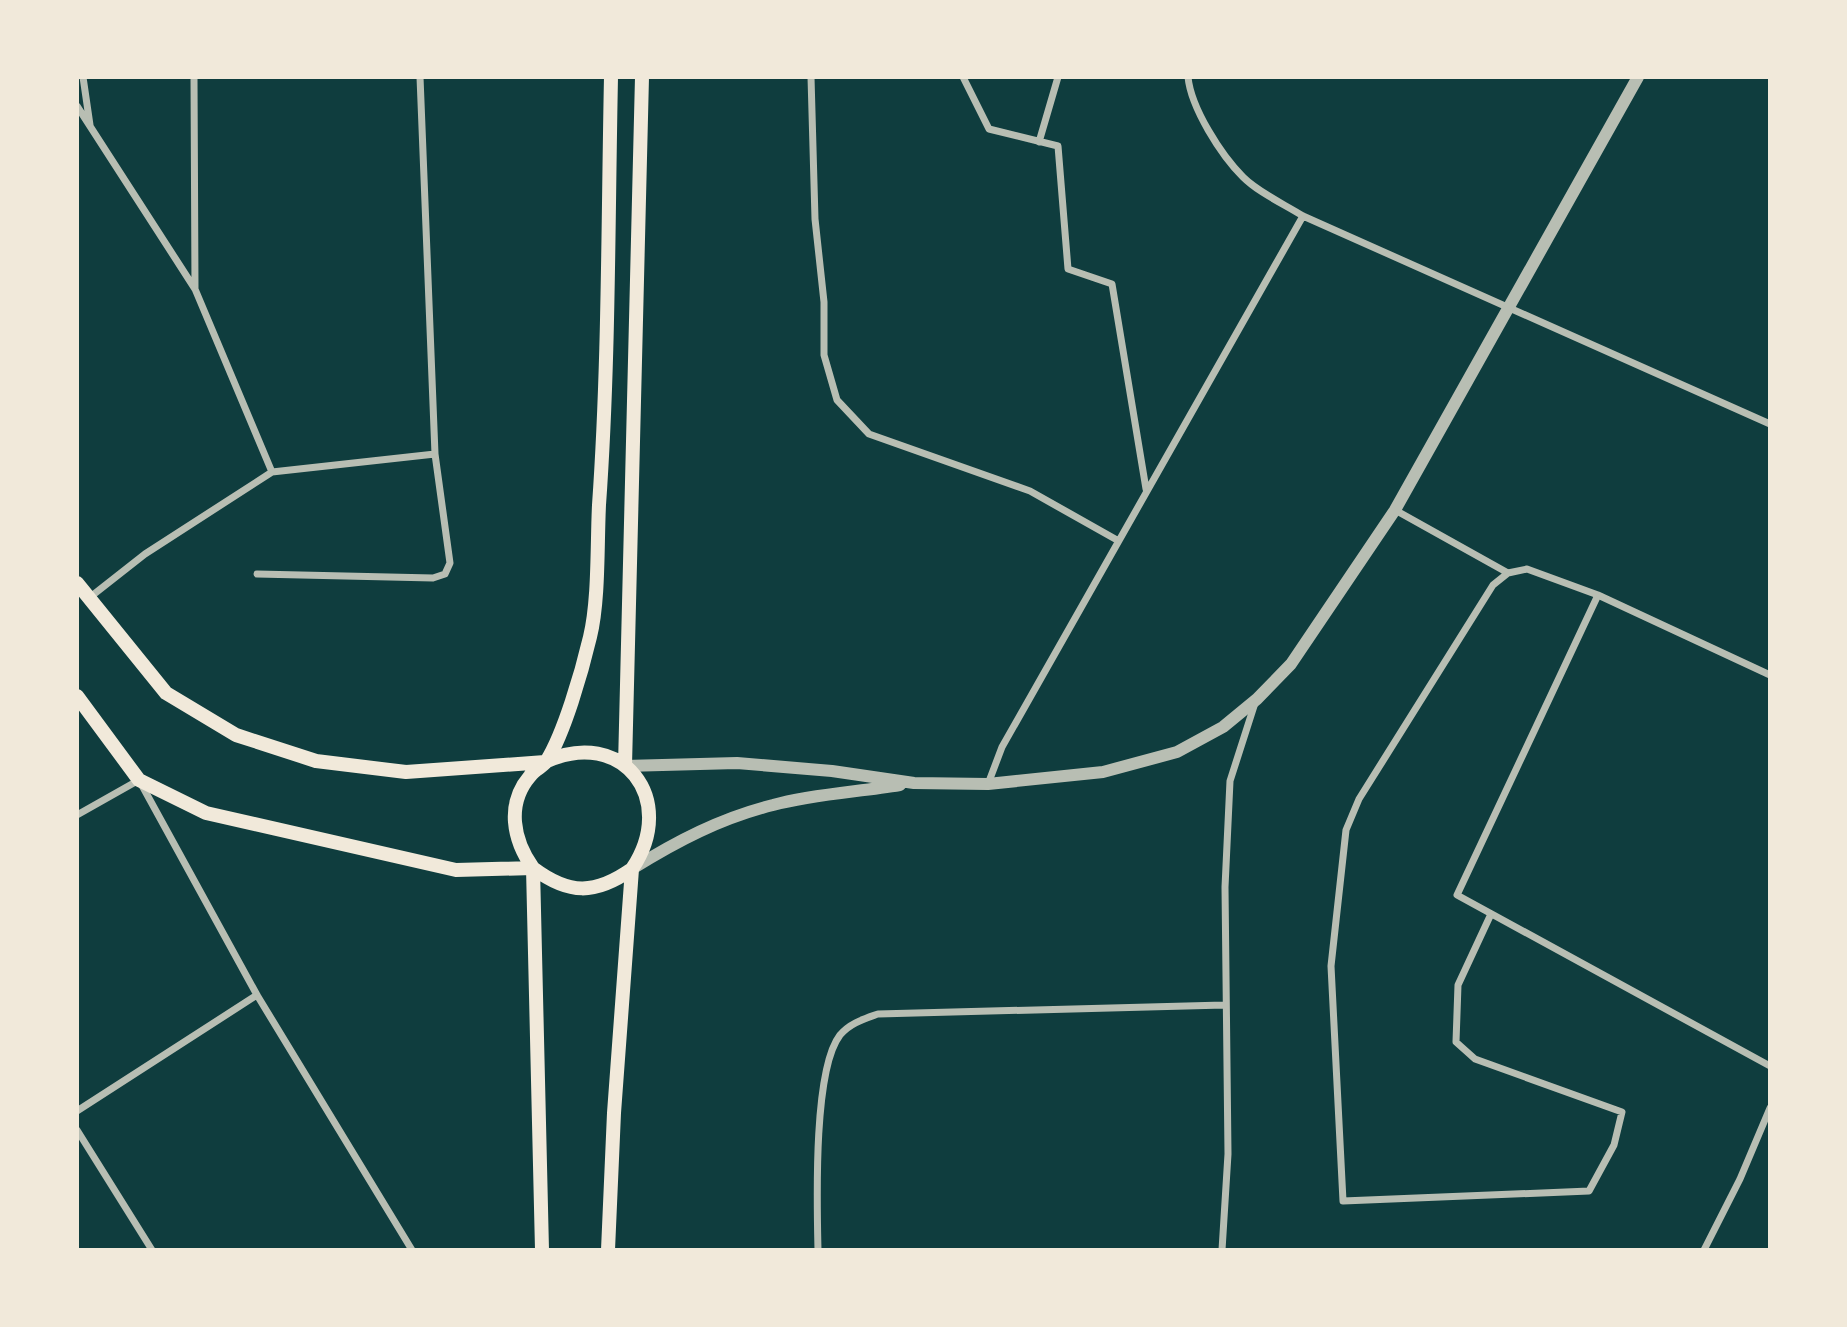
<svg xmlns="http://www.w3.org/2000/svg" width="1847" height="1327" viewBox="0 0 1847 1327" font-family="'PT Sans Narrow',sans-serif">
<rect width="100%" height="100%" fill="#0f3d3e"/>
<g fill="none" stroke-linecap="round" stroke-linejoin="round">
<path stroke="#b8beb3" stroke-width="7" d="M83,77L90,125
M194,77L195,288
M811,77L815,219L824,302V355L837,400L869,434L1030,491L1117,540
M963,77L989,129L1058,146L1068,269L1112,284L1146,489
M1188,77C1191,108 1221,155 1243,177C1259,193 1284,204 1303,216L1770,424
M77,106L195,289L272,472
M1039,142L1058,77
M1395,510L1508,573
M257,574L433,578L445,574L450,563L435,454
M1598,595L1457,895L1770,1066
M89,598L145,554L272,472L435,454L420,77
M988,784L1002,747L1303,216
M77,815L139,780L257,995L412,1250
M1491,914L1458,985L1456,1042L1475,1059L1622,1112L1614,1145L1589,1191L1343,1201L1331,966L1346,830L1359,799L1493,585L1508,573L1527,569L1598,595L1770,675
M77,1111L257,995
M77,1130L152,1250
M818,1250C817,1204 813,1070 840,1035C850,1023 864,1019 878,1014L1224,1005
M1222,1250L1228,1154L1225,887L1230,781L1255,703
M1704,1250L1740,1179L1770,1108"/>
<path stroke="#b8beb3" stroke-width="12" d="M625,766L737,763L832,771L914,783L988,784L1103,772L1177,752L1223,727L1257,699L1291,664L1395,510L1638,77
M632,869C677,841 721,818 773,805C813,794 858,792 900,785"/>
<path stroke="#f1e9da" stroke-width="14" d="M77,583L166,693L236,735L316,761L406,772L545,762C622,726 679,799 632,869L614,1113L608,1250
M77,696L139,780L206,813L456,870L533,868
M625,766L642,77
M533,868C569,895 595,895 632,869
M542,1250L533,868C513,840 506,804 530,776C534,770 542,767 546,762C564,734 582,671 590,637C599,600 597,545 599,505C609,363 608,220 611,77"/>
</g>
<rect width="1847" height="1327" fill="none" stroke="#f1e9da" stroke-width="158"/>
</svg>
